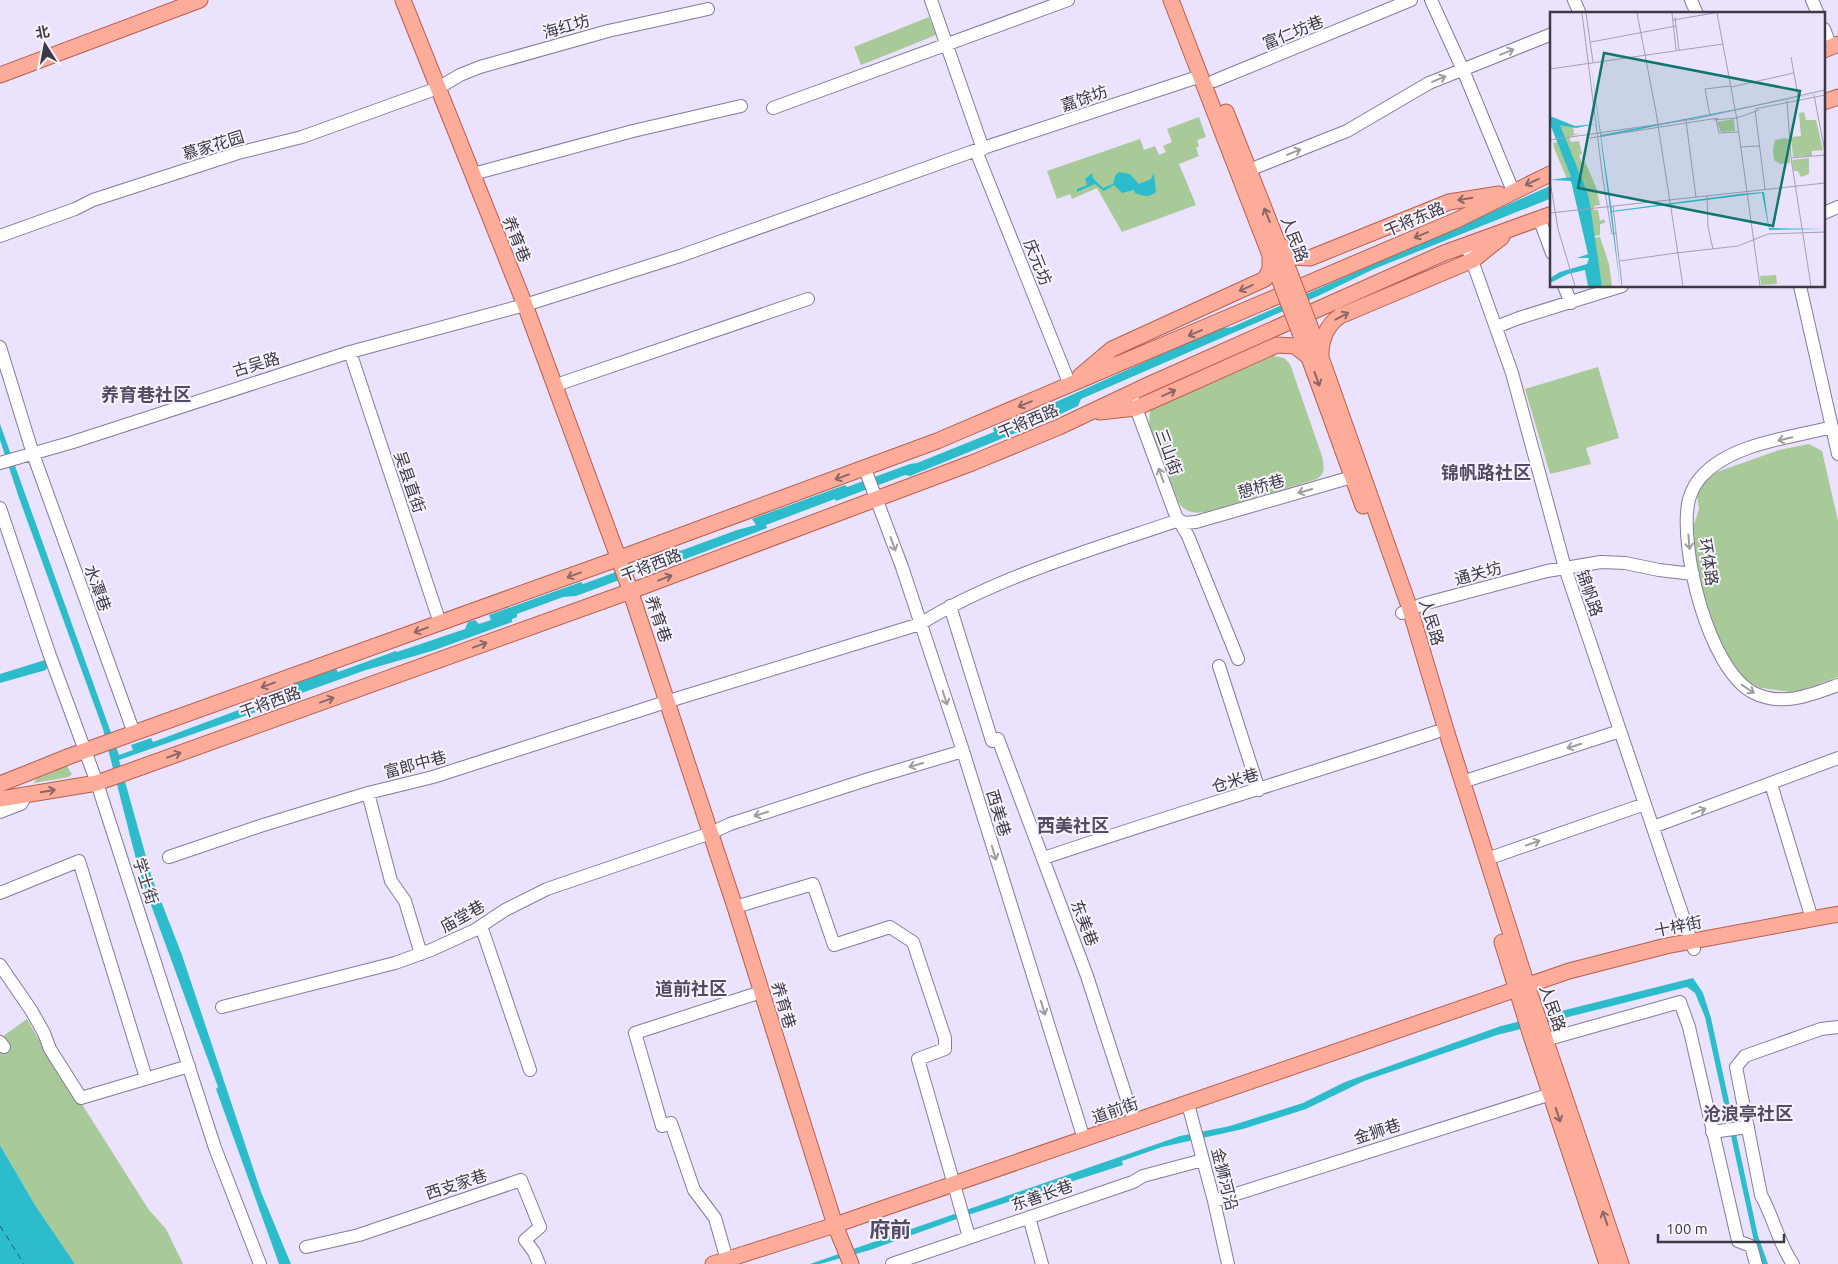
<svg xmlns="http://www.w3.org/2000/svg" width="1838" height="1264" viewBox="0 0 1838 1264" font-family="Ubuntu,'Noto Sans SC',sans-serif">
<rect width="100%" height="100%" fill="#ebe2fd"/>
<path fill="#a7ca98" d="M929,17L936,35L861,65L854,47Z
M1199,117L1206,137L1197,140L1199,146L1196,148L1199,156L1179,164L1196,205L1122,232L1097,188L1072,199L1070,194L1057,199L1047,171L1140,139L1144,150L1155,146L1159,155L1166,152L1163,146L1172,142L1167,129Z
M1273,356L1284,358L1290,364L1322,456C1324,466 1326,473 1317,479L1210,511C1197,514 1185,514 1178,501L1149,425L1150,410Z
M1598,367L1619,438L1586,448L1591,464L1550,474L1525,389Z
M1809,444L1822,451L1838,521V677L1802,690L1790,692L1761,688L1746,681L1728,666L1694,568L1693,527L1699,509L1697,495L1701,484L1717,472L1779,450Z
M67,766L72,774L69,777L34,783L36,779Z
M27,1019L58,1073L83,1106L149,1210L166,1229L183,1264H75L35,1205L0,1145V1035L2,1037Z"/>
<path fill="#2dbccc" d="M1119,172L1130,174L1139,184L1151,179L1154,173L1156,192C1149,198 1142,196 1135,193L1134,190L1122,193L1114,185L1104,191L1095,184L1077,192V189L1087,185L1085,179L1092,173L1093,178L1103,188L1113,184L1115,176Z
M1552,185V198L1374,269L1318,296L1081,399L1078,406L1041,423L1040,419L1017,428L1018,432L910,476L905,475L836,501L835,499L766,525L767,528L651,572L649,569L576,596L563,597L517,614V617L512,619V622L432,651L366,670L282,700V703L119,760L152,878L182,955L261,1192L291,1264H279L216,1089L218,1087L140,875L103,729L19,498L0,440V424L119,755L133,750L131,745L151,738L153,742L268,699L266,694L336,669L338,672L396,651L397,652L465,629L468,622L475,620L479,624L491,620L489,615L581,582L583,584L679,549L680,551L737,530L756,525L752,519L845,485L847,487L910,464L917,463L994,432L993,428L1044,405H1049L1218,329L1232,327Z
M45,660L47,667L46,670L0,683V674Z
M1693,978L1703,993L1711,1018L1758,1236L1768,1264H1760L1755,1246L1705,1017L1695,993L1687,987L1497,1035L1364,1081L1306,1109L1243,1129L1162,1147L1122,1161L1123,1165L968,1215L870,1250L820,1264H810L1180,1136L1230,1126L1303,1103L1345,1082L1501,1026Z
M0,1145L35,1205L75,1264H0Z"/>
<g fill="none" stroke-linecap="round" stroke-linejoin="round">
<path stroke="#1c555c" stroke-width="1" stroke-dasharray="6 5" stroke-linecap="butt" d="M0,1226L24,1264"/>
<defs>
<path id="minor" d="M931,0L983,149
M1431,0L1463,70L1513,191
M1574,0L1580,14
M1691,0L1697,14
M1812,0L1818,14
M1824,29L1831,47
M1214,81L1411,0
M773,108L1068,0
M976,151L1070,385
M1249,170L1347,131L1429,83L1552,34
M473,174L633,131L741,106
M1824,213L1838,207
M1539,218L1552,253
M0,236L75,209L93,200L238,153L302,137L438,88L460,75L480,67L608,31L708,9
M1469,252L1512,373L1565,568L1694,949
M1564,286L1571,303
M1800,286L1838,454
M1496,327L1519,318L1622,286
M0,347L33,454L134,733
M350,352L440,623
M556,385L808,299
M1133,400L1176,516L1188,536L1238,659
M1832,427C1791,438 1732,443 1702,476C1696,482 1692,490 1689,499C1678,545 1708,670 1754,693C1782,707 1811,695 1838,685
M0,463L73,442L350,352L525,305L680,256L971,152L1201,76
M865,469L902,567L963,751L1084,1139
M0,508L49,653L97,783L215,1148L260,1264
M1179,520L1184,523L1196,522L1352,477
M950,606L992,741
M1402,613L1423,604L1547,571L1601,562L1625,563L1659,570L1693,574
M1219,666L1259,790
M998,739L1087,976L1134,1121
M1462,782L1620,731
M1771,784L1812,919
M368,793L391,881L405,901L421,954
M0,812L21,804L27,794
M1653,827L1838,758
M169,857L260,826L368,793L433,777L669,701L920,624C996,577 1094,549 1179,520
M1044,858C1174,814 1306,775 1436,732
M1487,859L1645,804
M0,893L79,861L146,1078
M735,907L813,884L834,945L890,927L913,942L945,1038V1049L918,1059L969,1237
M481,926L530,1070
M0,965L31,1010L44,1033L50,1049L81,1098L189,1066
M222,1007L395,963L431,950L475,930L505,910L547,889L711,833L730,824L869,779L963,751
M1545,1040L1680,1002L1689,1027L1738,1241L1751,1246L1756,1264
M0,1042L4,1047
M1188,1104L1214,1201L1228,1264
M1712,1132L1748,1127
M1214,1201L1551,1094
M1029,1217L1042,1264
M306,1247L359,1235L521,1180L540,1227L525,1240L534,1252L539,1264
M727,1260L715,1218L694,1190L671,1123L662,1126L635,1033L761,992
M892,1264L1133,1182L1143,1176L1203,1160
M1793,1264C1778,1243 1774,1218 1761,1195L1736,1067L1745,1056L1821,1029L1838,1027"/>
<path id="major" d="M403,0L525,305L621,565
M1171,0L1280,281
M1824,50L1838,44
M0,75L200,0
M1824,102L1838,97
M1226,112L1291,276
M1281,246L1294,257L1310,258L1449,202L1499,194
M1311,329L1410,609L1446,730L1527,985L1621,1264
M1300,333L1363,506
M1321,355C1321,340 1327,325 1340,316L1473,260L1502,237
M1080,376L1112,349L1265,279L1270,269V256
M1100,412L1136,408L1277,345L1295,346L1309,357
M628,584L735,907L835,1225L851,1264
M0,784L70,756L620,558L937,441L1457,220L1552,173
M0,799L97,783L631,591L972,463L1059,427L1148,385L1444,253L1552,214
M1502,942L1531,1036L1607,1264
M713,1264L835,1225L1569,971L1666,946L1838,914"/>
</defs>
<use href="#minor" stroke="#857b99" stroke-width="14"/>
<use href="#major" stroke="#b85f50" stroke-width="17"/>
<use href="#minor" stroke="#fff" stroke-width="12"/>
<use href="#major" stroke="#fcac99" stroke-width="15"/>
<defs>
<path id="major-bridge" d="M1291,276L1311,329
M1280,281L1300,333
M621,565L628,584"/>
</defs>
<use href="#major-bridge" stroke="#b85f50" stroke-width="17" stroke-linecap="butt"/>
<use href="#major-bridge" stroke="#fcac99" stroke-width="15"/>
</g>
<defs><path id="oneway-shaft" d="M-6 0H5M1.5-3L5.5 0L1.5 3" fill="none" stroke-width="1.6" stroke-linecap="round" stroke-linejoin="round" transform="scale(1.25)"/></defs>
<g stroke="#9e9ca2">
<use href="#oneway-shaft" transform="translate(1507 52) rotate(-22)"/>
<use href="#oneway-shaft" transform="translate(1439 79) rotate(-22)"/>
<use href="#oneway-shaft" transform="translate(1294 152) rotate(-22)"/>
<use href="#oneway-shaft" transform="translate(1785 439) rotate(166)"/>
<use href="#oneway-shaft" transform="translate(1161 475) rotate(-110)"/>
<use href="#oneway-shaft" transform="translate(1305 491) rotate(164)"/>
<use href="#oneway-shaft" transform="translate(1689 542) rotate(85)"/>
<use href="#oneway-shaft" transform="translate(893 544) rotate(70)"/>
<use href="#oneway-shaft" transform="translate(1748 689) rotate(34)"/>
<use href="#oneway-shaft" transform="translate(945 698) rotate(72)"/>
<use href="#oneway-shaft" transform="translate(1574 746) rotate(162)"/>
<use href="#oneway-shaft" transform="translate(916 765) rotate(164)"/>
<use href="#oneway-shaft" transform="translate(1699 811) rotate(-20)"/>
<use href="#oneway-shaft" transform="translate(761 814) rotate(162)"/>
<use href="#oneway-shaft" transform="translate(1533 843) rotate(-19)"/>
<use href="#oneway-shaft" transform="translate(994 853) rotate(73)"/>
<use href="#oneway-shaft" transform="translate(1043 1008) rotate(73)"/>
</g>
<g stroke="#896767">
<use href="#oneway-shaft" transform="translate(1532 182) rotate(155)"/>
<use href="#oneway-shaft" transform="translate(1465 199) rotate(171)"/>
<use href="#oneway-shaft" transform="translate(1267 215) rotate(-112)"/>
<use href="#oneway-shaft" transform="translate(1421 235) rotate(157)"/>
<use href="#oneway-shaft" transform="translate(1246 288) rotate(156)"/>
<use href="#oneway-shaft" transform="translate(1342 316) rotate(-28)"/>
<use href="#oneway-shaft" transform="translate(1195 333) rotate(157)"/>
<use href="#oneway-shaft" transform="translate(1317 379) rotate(70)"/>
<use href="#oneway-shaft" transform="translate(1169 393) rotate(-24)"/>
<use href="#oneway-shaft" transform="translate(1025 404) rotate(157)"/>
<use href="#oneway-shaft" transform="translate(842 477) rotate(160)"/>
<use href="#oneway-shaft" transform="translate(574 575) rotate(160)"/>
<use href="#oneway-shaft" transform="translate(665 578) rotate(-21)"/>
<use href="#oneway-shaft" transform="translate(421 630) rotate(160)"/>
<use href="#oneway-shaft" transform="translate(480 645) rotate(-20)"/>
<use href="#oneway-shaft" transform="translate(268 685) rotate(160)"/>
<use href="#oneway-shaft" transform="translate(327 700) rotate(-20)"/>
<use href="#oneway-shaft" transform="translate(174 755) rotate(-20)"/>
<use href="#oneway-shaft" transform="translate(48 791) rotate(-9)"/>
<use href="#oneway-shaft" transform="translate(1558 1115) rotate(72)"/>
<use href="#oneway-shaft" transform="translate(1605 1218) rotate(-109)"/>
</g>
<g text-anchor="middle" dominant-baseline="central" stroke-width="4" stroke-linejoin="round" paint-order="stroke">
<g font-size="16" fill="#3d3946" stroke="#f6f3fa">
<text transform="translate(566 26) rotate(-16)">海红坊</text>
<text transform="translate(1293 32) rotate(-22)">富仁坊巷</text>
<text transform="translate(1084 98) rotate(-19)">嘉馀坊</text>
<text transform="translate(213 145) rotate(-17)">慕家花园</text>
<text transform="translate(1414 219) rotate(-23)">干将东路</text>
<text transform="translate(517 239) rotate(68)">养育巷</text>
<text transform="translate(1295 239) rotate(69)">人民路</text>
<text transform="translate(1038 262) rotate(68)">庆元坊</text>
<text transform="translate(256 364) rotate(-17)">古吴路</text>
<text transform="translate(1028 421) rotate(-23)">干将西路</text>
<text transform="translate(1169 452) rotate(70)">三山街</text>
<text transform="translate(410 482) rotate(71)">吴县直街</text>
<text transform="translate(1261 486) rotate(-16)">憩桥巷</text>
<text transform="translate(1709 562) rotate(81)">环体路</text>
<text transform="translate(651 565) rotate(-21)">干将西路</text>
<text transform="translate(1478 573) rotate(-15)">通关坊</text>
<text transform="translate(98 588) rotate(70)">水潭巷</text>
<text transform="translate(1590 593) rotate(71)">锦帆路</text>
<text transform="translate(659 619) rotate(71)">养育巷</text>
<text transform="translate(1432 622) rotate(73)">人民路</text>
<text transform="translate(270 702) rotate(-20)">干将西路</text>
<text transform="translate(415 764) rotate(-15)">富郎中巷</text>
<text transform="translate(1235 780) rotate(-17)">仓米巷</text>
<text transform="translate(999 813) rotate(73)">西美巷</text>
<text transform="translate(146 881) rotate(72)">学士街</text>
<text transform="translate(462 916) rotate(-29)">庙堂巷</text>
<text transform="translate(1085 923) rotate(69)">东美巷</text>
<text transform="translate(1678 926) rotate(-11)">十梓街</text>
<text transform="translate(784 1005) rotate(73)">养育巷</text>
<text transform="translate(1553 1008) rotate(71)">人民路</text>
<text transform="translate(1115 1110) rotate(-19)">道前街</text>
<text transform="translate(1377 1131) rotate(-18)">金狮巷</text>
<text transform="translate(1225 1179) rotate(76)">金狮河沿</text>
<text transform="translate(456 1184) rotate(-18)">西支家巷</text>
<text transform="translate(1042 1195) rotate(-19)">东善长巷</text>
</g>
<g font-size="18" font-weight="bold" fill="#544a66" stroke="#f6f3fa">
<text x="146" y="394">养育巷社区</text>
<text x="1486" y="472">锦帆路社区</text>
<text x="1073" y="825">西美社区</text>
<text x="691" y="988">道前社区</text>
<text x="1748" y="1113">沧浪亭社区</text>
</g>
<g font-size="21" font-weight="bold" fill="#544a66" stroke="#f6f3fa">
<text x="890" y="1229">府前</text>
</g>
</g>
<g transform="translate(1550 12)">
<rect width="275" height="275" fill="#ebe2fd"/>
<path d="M254,100L256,108H266L273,138L262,139V144L243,145L241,125L251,124L249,101ZM184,107L185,119L171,120L167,110ZM14,112L23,115L24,122L31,121L19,125L21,130L29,129L32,142L29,143L32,151L35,150L46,175L50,193L44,194V198H48L50,209L54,207L55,211L50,212V223L44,224L39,185L11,121L10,113ZM234,126L239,127L240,151L230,152L224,148L223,137L225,128ZM7,130L17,152L21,165L17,167L4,136L3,131ZM259,146V162L251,165L248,159H244L242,148ZM50,225L59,252L62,274H52L43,226ZM226,263L227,272L211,273L210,264Z" fill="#a7ca98"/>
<path d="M41,53L51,123L275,80L51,125L62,199L189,182L214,180L219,216L275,217L219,218L212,181L62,200L70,274ZM0,104L25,114L45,112L26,116L10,113L39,185L52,274H38L35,258L18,262L0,271V266L10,260L37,252L39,246H27L38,242L21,169L0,168L21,165L0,112Z" fill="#2dbccc"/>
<path fill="none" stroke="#2dbccc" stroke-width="2.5" d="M0,106L5,110L10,125M11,128L35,195M36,199L48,274"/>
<path fill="none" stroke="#a59eb4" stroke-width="1" d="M32,1L53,168L62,222L66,221M36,1L43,50M87,1L106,100L133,274M122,1L126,38M167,1L187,108L210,274M125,5L129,38M123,8L164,1M41,30L126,14M241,45L248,84M0,57L173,32M181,75L244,61M264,83L275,140M237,89L241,146L261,274M205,97L275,83M205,98L215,177M160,104L155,77L180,74M166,106L169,121L188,120M187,106L209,98M164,108L186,106M136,109L146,185M40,126L168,106M0,128L145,107L275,78M190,135L209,134M241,146L275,143M0,169L8,217L25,274M157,183L158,215L163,237M63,194L72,274M0,201L275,171M126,241L188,234L218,222L275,220M70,249L126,241"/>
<path fill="#0f766e" fill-opacity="0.15" stroke="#0f766e" stroke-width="2.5" d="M54,41L250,79L223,214L28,176Z"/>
<rect width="275" height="275" fill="none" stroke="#3d3946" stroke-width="2.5"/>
</g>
<g transform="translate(45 45) rotate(349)" stroke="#f6f3fa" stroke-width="4" paint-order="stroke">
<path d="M0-4L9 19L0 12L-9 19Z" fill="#3d3946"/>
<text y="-8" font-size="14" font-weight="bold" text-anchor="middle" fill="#3d3946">北</text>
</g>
<path d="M1658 1234v8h126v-8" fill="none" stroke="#3d3946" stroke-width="2.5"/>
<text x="1666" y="1234" font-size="15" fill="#3d3946" stroke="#f6f3fa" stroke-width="4" paint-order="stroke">100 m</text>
</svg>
